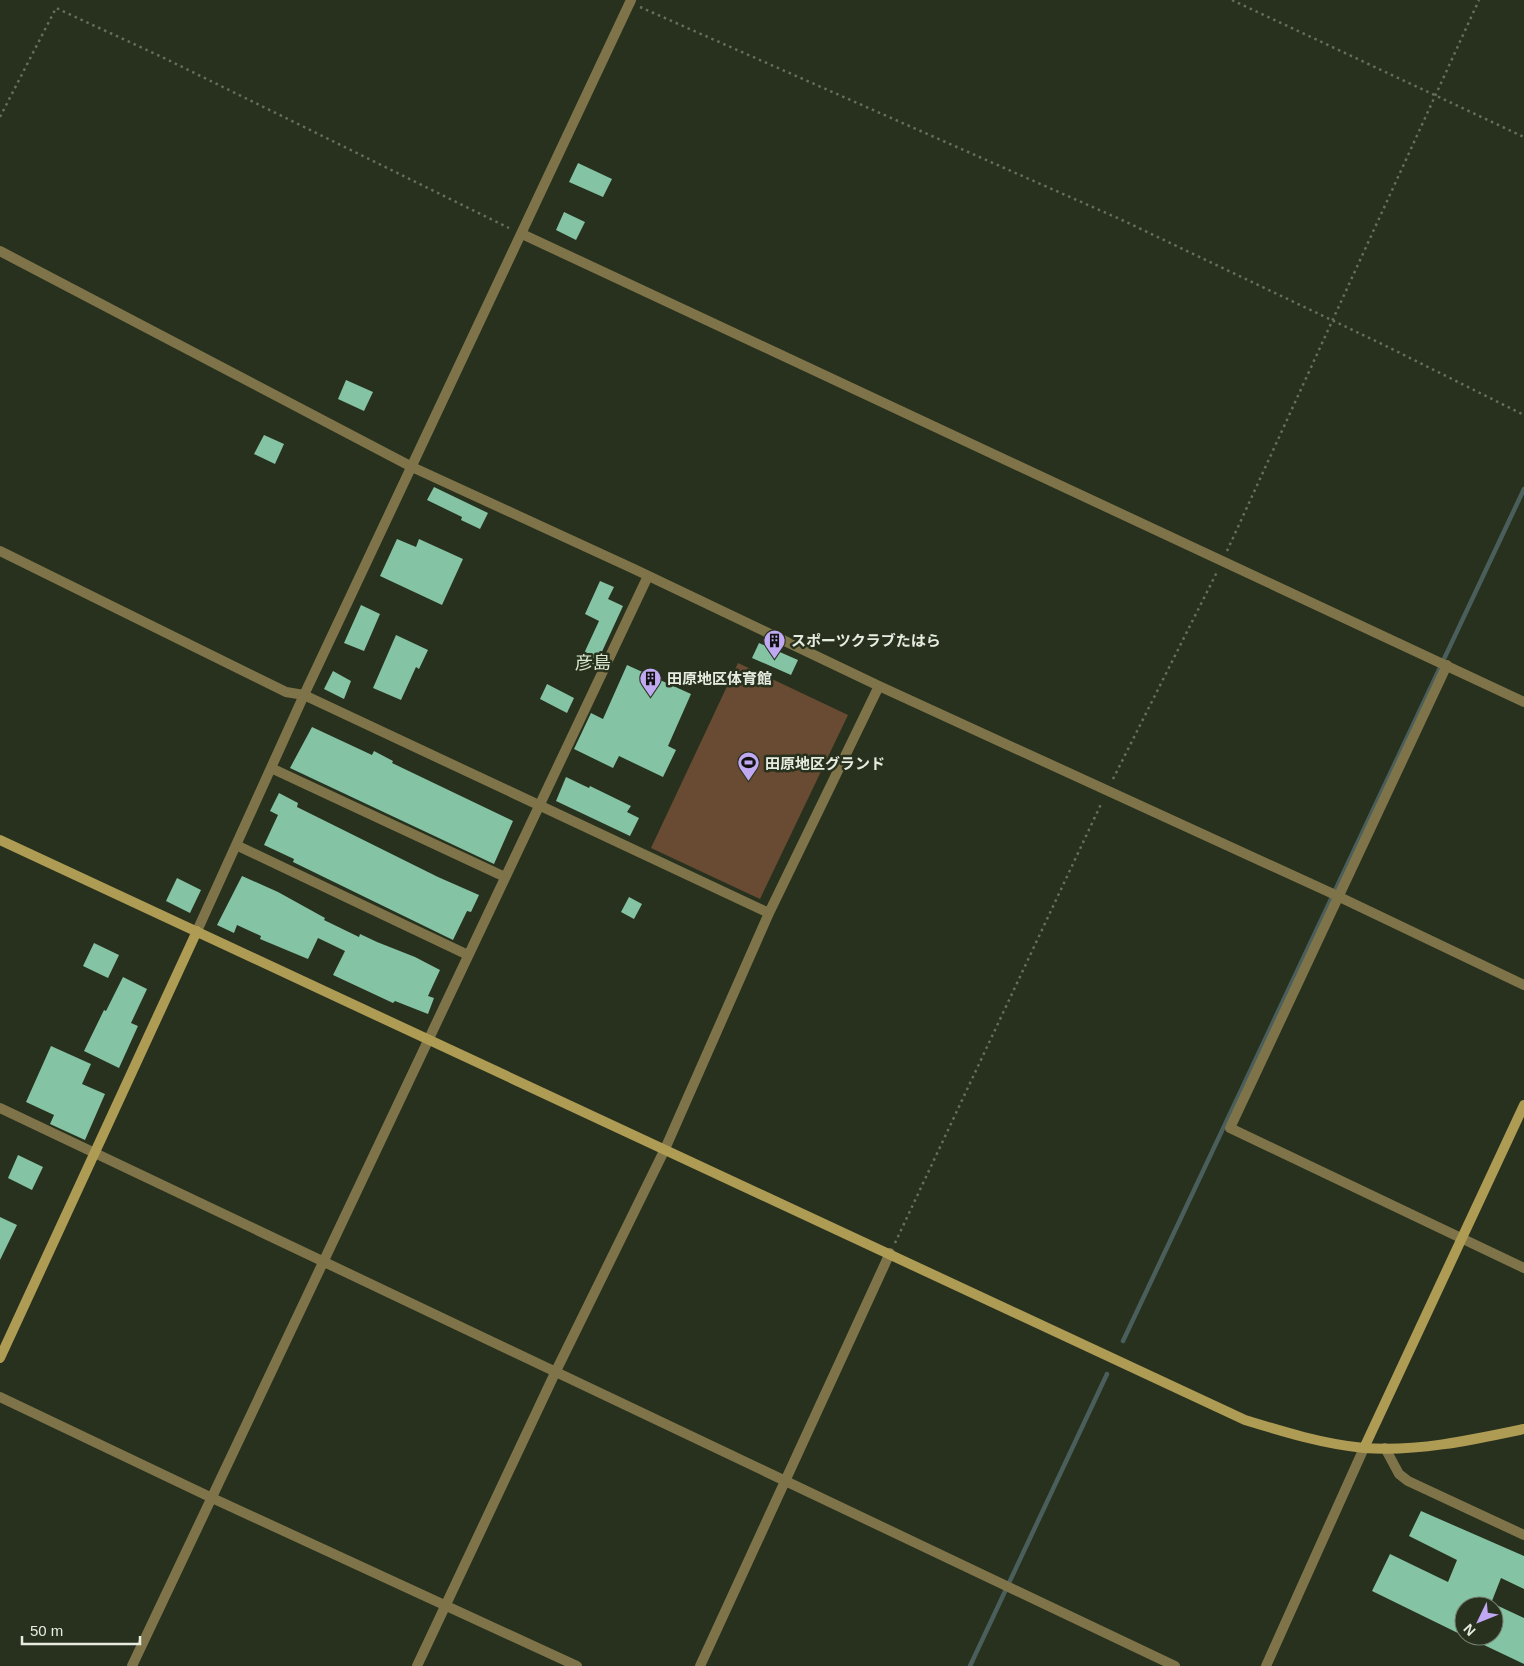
<svg xmlns="http://www.w3.org/2000/svg" width="1524" height="1666" viewBox="0 0 1524 1666" font-family="Arial,'Noto Sans JP',sans-serif">
<rect width="100%" height="100%" fill="#28311e"/>
<path fill="#684b32" d="M738,663L848,715L760,899L651,848Z"/>
<g fill="none" stroke-linecap="round" stroke-linejoin="round">
<path stroke="#4a5e5b" stroke-width="4.5" d="M1123,1341L1524,489
M970,1666L1107,1374"/>
</g>
<path fill="#84c3a4" d="M578,163L612,179L603,197L569,182Z
M564,212L585,222L576,240L556,230Z
M346,380L373,392L364,411L338,399Z
M264,435L284,444L275,464L254,454Z
M434,487L488,513L480,529L461,520L462,517L427,500Z
M397,539L416,547L419,539L463,559L442,605L380,576Z
M600,581L614,587L608,599L623,606L594,669L580,662L599,621L585,614Z
M361,605L380,614L364,651L344,643Z
M396,635L428,650L419,669L416,667L401,700L373,688Z
M759,643L798,660L791,675L752,658Z
M627,665L691,694L668,746L676,750L663,777L619,756L613,768L574,749L591,713L603,719Z
M333,671L351,681L344,699L324,689Z
M547,684L574,698L567,713L540,699Z
M312,727L372,755L374,751L393,761L392,763L513,821L494,864L290,768Z
M566,777L589,788L590,786L631,806L627,812L639,818L630,836L556,801Z
M279,793L298,803L297,807L438,877L479,895L471,912L467,911L453,940L293,862L294,859L264,845L278,815L270,811Z
M242,876L278,892L325,918L324,920L359,937L360,934L377,942L415,957L440,970L428,996L434,998L428,1014L395,1001L393,1003L333,975L345,951L318,938L308,959L260,939L261,936L237,925L234,933L217,925Z
M177,878L201,890L190,913L166,901Z
M629,897L642,904L634,919L621,912Z
M94,943L119,955L108,978L83,966Z
M123,977L147,989L131,1023L138,1026L119,1068L84,1051L104,1010L106,1011Z
M51,1046L91,1064L82,1084L105,1094L85,1140L50,1124L54,1115L26,1102Z
M18,1155L43,1167L32,1190L8,1178Z
M0,1217L17,1225L0,1260Z
M1421,1511L1524,1556V1589L1501,1578L1490,1606H1464V1636L1372,1591L1390,1554L1448,1582L1457,1560L1409,1536Z
M1494,1604L1524,1618V1664L1465,1636H1494Z"/>
<g fill="none" stroke-linecap="round" stroke-linejoin="round">
<path stroke="#666e5d" stroke-width="2.5" stroke-dasharray="2.5 4" stroke-linecap="butt" d="M1232,0L1524,137
M640,7L1122,220L1384,345L1524,415
M0,117L56,8L162,57L509,228
M1227,551L1479,0
M1113,779L1217,572
M895,1243L1102,802"/>
<path stroke="#7f7449" stroke-width="10" d="M522,234L1524,702
M0,251L412,467L634,569L879,686L1329,892L1524,985
M0,551L286,692L304,695L769,913
M1447,665L1230,1128L1524,1268
M271,768L505,877
M236,845L468,955
M197,931L304,695L631,0
M0,1108L1175,1666
M0,1397L210,1497L577,1666
M1385,1448L1399,1474L1408,1481L1524,1535
M132,1666L648,576
M417,1666L555,1373L665,1149L769,913L879,686
M700,1666L890,1253
M1266,1666L1364,1448"/>
<path stroke="#ae9b54" stroke-width="10" d="M0,840L1245,1420C1284,1432 1323,1444 1364,1448C1417,1452 1472,1440 1524,1429
M0,1358L197,931
M1364,1448L1524,1105"/>
</g>
<defs>
<symbol id="building-pin" viewBox="-11 -11 22 30"><path d="M0 17L-7.5 6A9.5 9.5 0 1 1 7.5 6Z" fill="#c0a8f3" stroke="#28311e"/><path d="M-4-6H4V6H1V3H-1V6H-4ZM-2.5-4.3h1.7v1.8h-1.7ZM.8-4.3h1.7v1.8H.8ZM-2.5-1h1.7V.8h-1.7ZM.8-1h1.7V.8H.8Z" fill="#111"/></symbol>
<symbol id="stadium-pin" viewBox="-11 -11 22 30"><path d="M0 17L-7.5 6A9.5 9.5 0 1 1 7.5 6Z" fill="#c0a8f3" stroke="#28311e"/><path d="M0-5a6.5 5 0 1 0 0 10a6.5 5 0 1 0 0-10ZM-3.5-1.8h7v3.6h-7Z" fill="#111"/></symbol>
</defs>
<g fill-rule="evenodd">
<use href="#building-pin" x="762" y="628" width="25" height="34"/>
<use href="#building-pin" x="638" y="666" width="25" height="34"/>
<use href="#stadium-pin" x="736" y="750" width="25" height="34"/>
</g>
<g text-anchor="middle" dominant-baseline="central" stroke-width="5" stroke-linejoin="round" paint-order="stroke">
<g font-size="15" font-weight="bold" fill="#e6ece0" stroke="#28311e" text-anchor="start">
<text x="791" y="640">スポーツクラブたはら</text>
<text x="667" y="678">田原地区体育館</text>
<text x="765" y="763">田原地区グランド</text>
</g>
<g font-size="18" fill="#dce9d0" stroke="#28311e">
<text x="593" y="663">彦島</text>
</g>
</g>
<g transform="translate(1479 1621) rotate(227)"><circle r="24" fill="#28311e" stroke="#747c6c"/>
<path d="M0-4L9 19L0 12L-9 19Z" fill="#c0a8f3"/>
<text y="-8" font-size="14" font-weight="bold" text-anchor="middle" fill="#e6ece0">N</text>
</g>
<path d="M22 1636v8h118v-8" fill="none" stroke="#e6ece0" stroke-width="2.5"/>
<text x="30" y="1636" font-size="15" fill="#e6ece0" stroke="#28311e" stroke-width="4" paint-order="stroke">50 m</text>
</svg>
